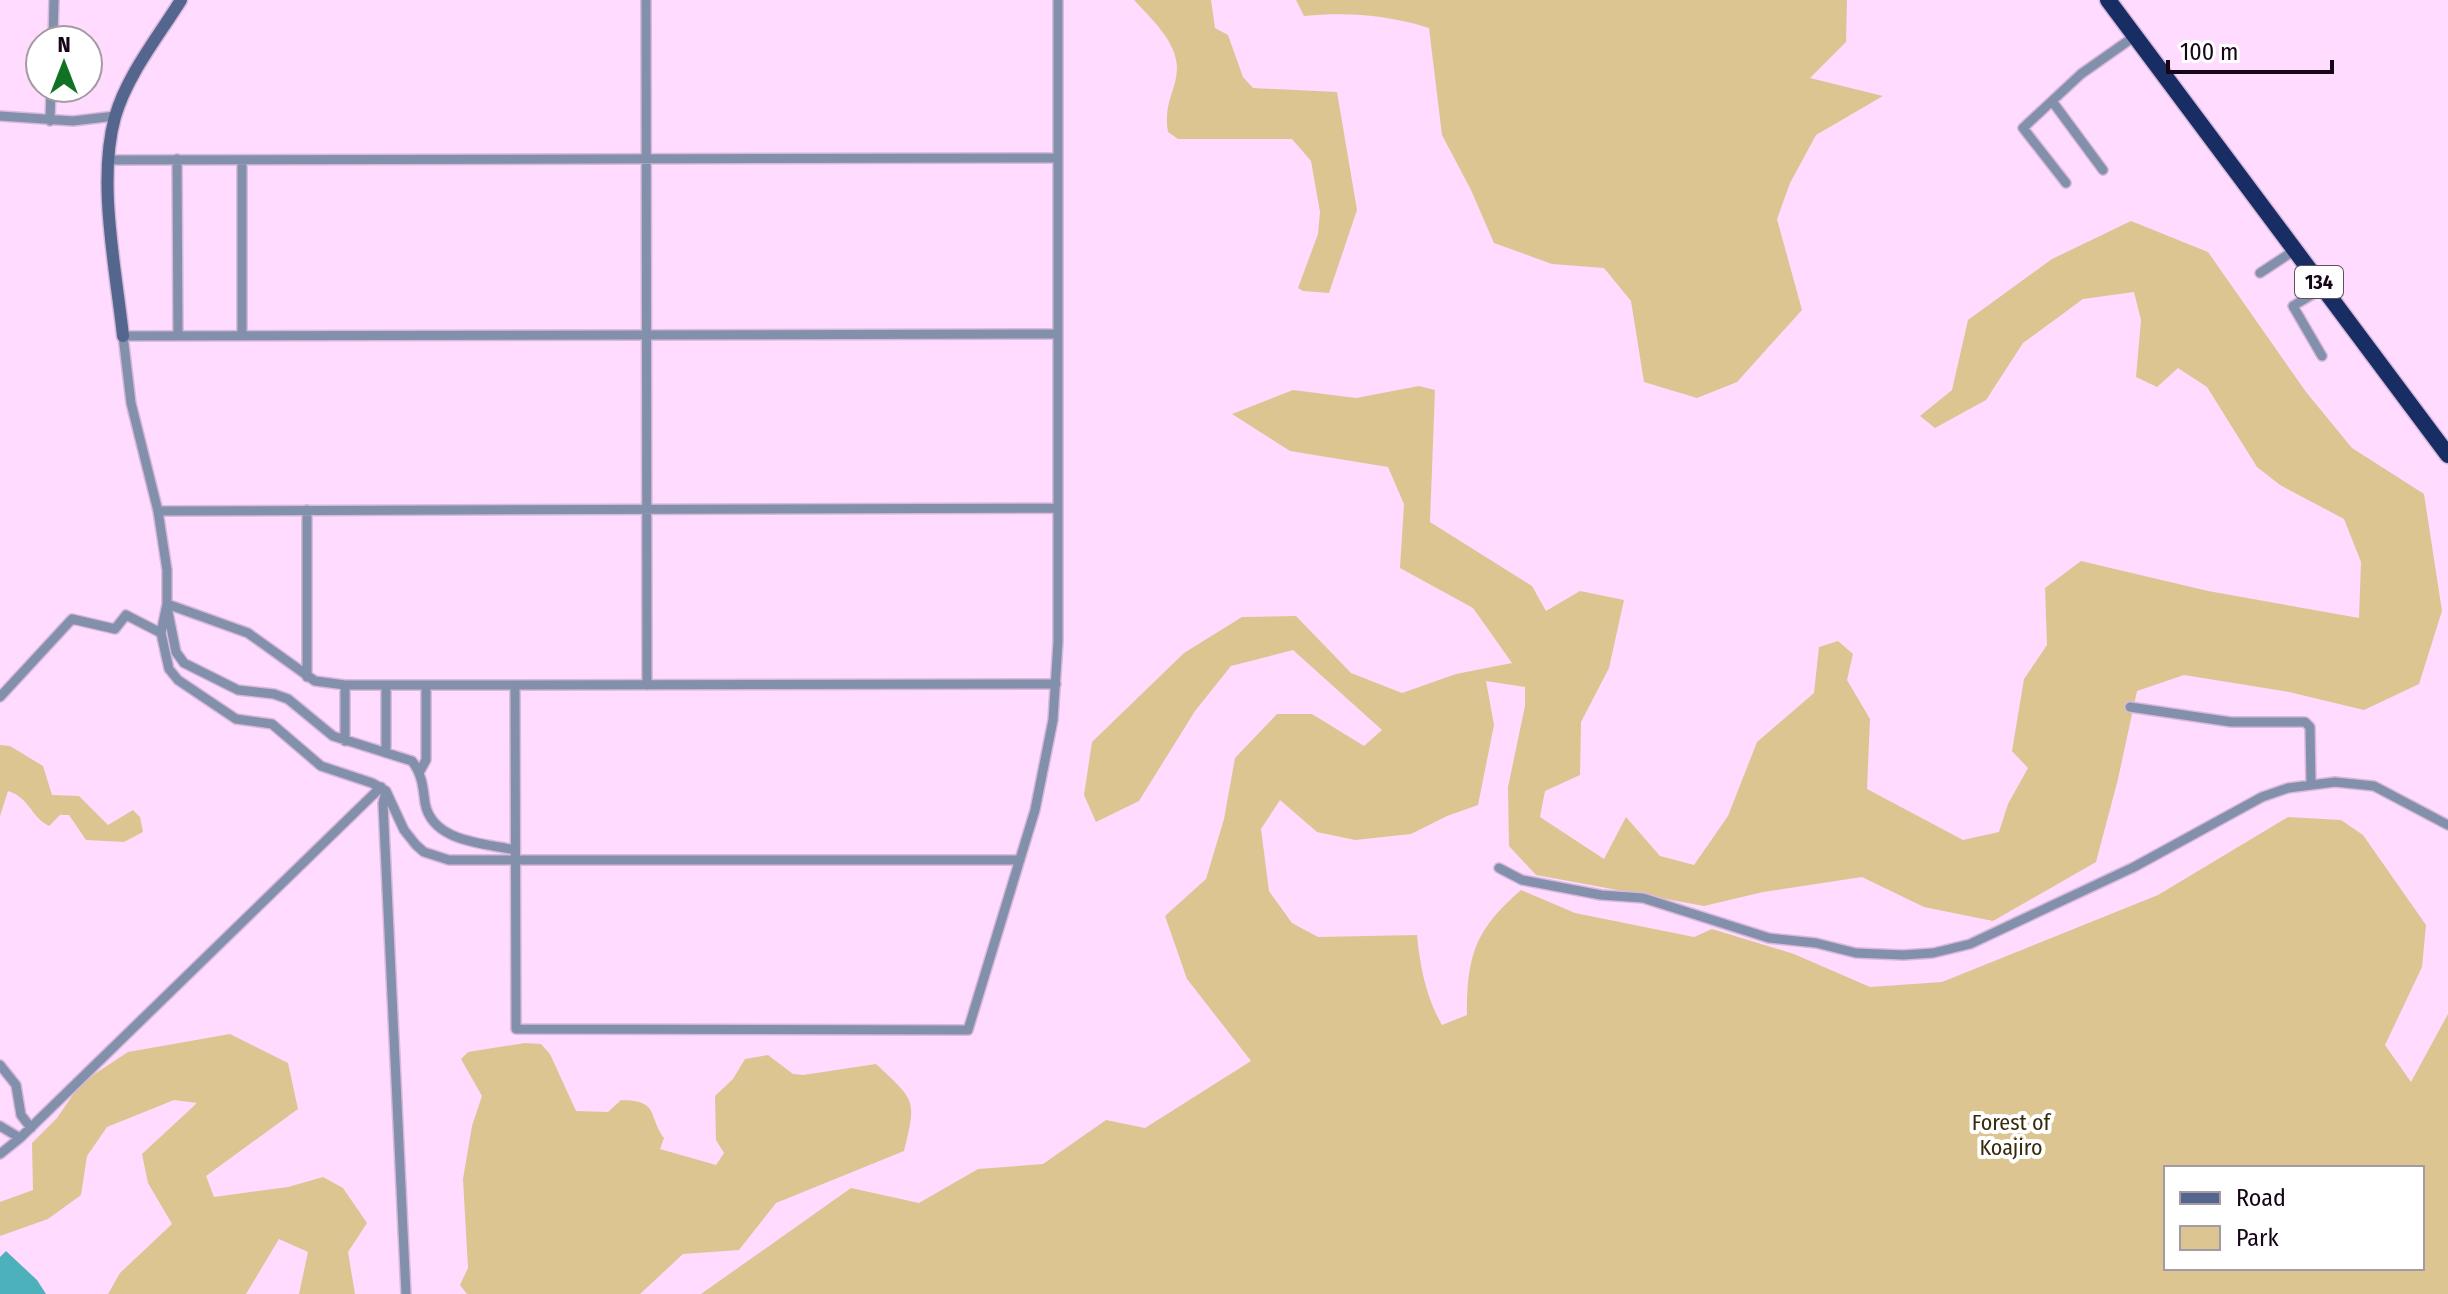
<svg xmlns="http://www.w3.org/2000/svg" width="2448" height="1294" viewBox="0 0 2448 1294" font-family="'Fira Sans Condensed',sans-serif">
<rect width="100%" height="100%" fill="#fedbff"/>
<path fill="#ddc592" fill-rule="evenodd" d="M1134,0H1211L1215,28L1228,35L1243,77L1253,88L1337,92L1357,210L1329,293L1303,291L1298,288L1318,234L1320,212L1311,161L1292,139H1178L1168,132C1163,103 1176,92 1177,69C1177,41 1151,19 1134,0Z
M1296,0H1847L1846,42L1810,78L1883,96L1816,135L1790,183L1777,219L1802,310L1737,382L1697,398L1644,382L1631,301L1604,268L1552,264L1494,243L1471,190L1442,135L1429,28C1387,15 1348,12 1304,16Z
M2131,221L2208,252L2306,392L2352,448L2424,494L2442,611L2419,684L2364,710L2289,692L2184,675L2137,691L2118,779L2096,862L1993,921L1924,907L1862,877L1763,892L1704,906L1536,875L1509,846L1508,787L1525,706V687L1486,681L1494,725L1478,805L1447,816L1411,834L1355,840L1317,832L1280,800L1261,829L1269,891L1292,923L1318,937L1417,935C1420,967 1426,997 1442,1025L1467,1015C1467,955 1475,930 1521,890L1575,913L1694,937L1712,929L1794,954L1870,987L1942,982L2158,895L2288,817L2341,820L2363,835L2426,925L2422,967L2385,1045L2411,1082L2448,1014V1294H701L851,1188L919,1203L978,1169L1043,1164L1106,1120L1145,1128L1251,1061L1187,979L1165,916L1206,879L1224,819L1235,758L1277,714H1312L1364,746L1382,730L1293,650L1231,666L1195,711L1139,801L1096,822L1084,795L1092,742L1184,653L1242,617L1296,616L1351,673L1402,693L1456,674L1512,663L1473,608L1400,568L1404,504L1388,467L1290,451L1232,414L1293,390L1356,398L1419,386L1435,390L1430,522L1532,586L1546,611L1580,591L1624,600L1609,668L1581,722L1580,775L1545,791L1540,817L1604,859L1626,817L1660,856L1694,865L1728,816L1757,742L1814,693L1819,647L1838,641L1853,654L1847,680L1870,719L1867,789L1963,840L1999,832L2008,804L2028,768L2012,751L2024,679L2047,645L2045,588L2081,561L2208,591L2359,618L2361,562L2344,519L2280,485L2257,467L2207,387L2178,368L2157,387L2136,377L2141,320L2134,292L2083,299L2023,343L1986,400L1935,428L1920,416L1952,390L1968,320L2052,259ZM2166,1168H2422V1268H2166Z
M0,745L10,746L43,766L52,795L79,796L108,825L133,810L140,817L143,832L124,842L86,840L69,815H60L49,826C30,816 30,798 8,791L0,816Z
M230,1034L288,1063L298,1109L206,1176L214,1197L288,1187L323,1177L343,1188L367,1223L348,1252L355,1294H299L308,1252L279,1239L246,1294H108L120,1273L172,1224L148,1183L142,1154L197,1103L174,1100L107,1127L87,1156L81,1195L48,1219L0,1236V1202L33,1190L32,1143L57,1118L81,1083L128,1052Z
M525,1043L541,1044L550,1054L576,1111L608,1112L621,1100C660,1101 647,1114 664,1138L660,1149L716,1165L724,1153L716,1140L715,1096L733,1079L745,1059L768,1055L793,1074L803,1075L876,1064C915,1101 917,1098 904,1151L776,1203L739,1250L683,1254L640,1294H467L460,1285L468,1268L463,1179L472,1126L482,1096L461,1059L468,1052Z"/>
<path fill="#4db1bc" d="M6,1251L37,1280L46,1294H0V1257Z"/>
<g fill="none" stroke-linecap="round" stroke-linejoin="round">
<defs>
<path id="street" d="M646,0L647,685
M53,40L54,0
M2052,101L2103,170
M0,116L73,121L115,116
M50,121L51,88
M177,159L178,336
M108,160L1058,158
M242,160V336
M2066,183L2023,128L2081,74L2135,36
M2260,273L2295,250
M2322,356L2293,306L2323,288
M158,511L1058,508
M167,604L248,633L315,681L345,685H515L516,1029L968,1030L1035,810L1053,720L1058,642V0
M167,607L176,652L184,663L238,690L274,694L288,699L333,736L412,761C422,774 423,787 425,803C432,842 483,843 515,850
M307,677V510
M345,685V741
M386,685V753
M515,685L1056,684
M0,697L72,619L115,629L126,615L161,633
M2130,707L2231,722H2305L2310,727L2311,785
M420,771L426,760V685
M386,791L383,803L406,1294
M1020,860H449L424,852L416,845L404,830L386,791L372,783L321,766L272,724L236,719L178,680L169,669L161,633L167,604V570L158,511L131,403L123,336L1058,334
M1499,868L1522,880L1601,895L1643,898L1769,938L1816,943L1856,953L1903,955L1933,953L1970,944L2134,867L2262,797L2288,788L2335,782L2374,786L2448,825
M0,1065L16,1085L21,1115L31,1128
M0,1126L20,1138
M0,1154L20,1138L381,787"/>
<path id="secondary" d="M123,336C116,270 97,181 115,117C127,75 158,37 181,0"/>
<path id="highway" d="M2108,0L2448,455"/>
</defs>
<use href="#street" stroke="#d9b9da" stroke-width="12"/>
<use href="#secondary" stroke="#d9b9da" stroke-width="15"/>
<use href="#highway" stroke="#d9b9da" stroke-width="19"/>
<use href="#street" stroke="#8390ac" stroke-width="9"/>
<use href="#secondary" stroke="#54668e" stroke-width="12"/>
<use href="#highway" stroke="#182d63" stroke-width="16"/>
</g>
<g text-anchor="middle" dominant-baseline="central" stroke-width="8" stroke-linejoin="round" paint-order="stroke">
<rect fill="#fff" stroke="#5d505d" stroke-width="2" x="2295" y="266" width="48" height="32" rx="6"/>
<g font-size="20" font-weight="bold" fill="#170518">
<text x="2319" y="282">134</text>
</g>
<g font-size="22" fill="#382a0c" stroke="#fff">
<text x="2011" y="1122">Forest of<tspan x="2011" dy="25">Koajiro</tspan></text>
</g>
</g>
<rect x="2164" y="1166" width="260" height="104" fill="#ffffff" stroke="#a29ba3" stroke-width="2"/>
<rect x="2180" y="1192" width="40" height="12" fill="#54668e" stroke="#a29ba3" stroke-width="2"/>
<text x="2236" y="1206" font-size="24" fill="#170518">Road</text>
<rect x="2180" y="1226" width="40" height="24" fill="#ddc592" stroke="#a29ba3" stroke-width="2"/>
<text x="2236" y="1246" font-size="24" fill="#170518">Park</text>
<g transform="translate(64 64)"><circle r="38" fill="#ffffff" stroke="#a29ba3" stroke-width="2"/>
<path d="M0-6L14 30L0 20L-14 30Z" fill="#107323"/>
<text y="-12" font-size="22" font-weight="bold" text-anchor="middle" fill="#170518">N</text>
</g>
<path d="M2168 60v12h164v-12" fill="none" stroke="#170518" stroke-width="4"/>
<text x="2180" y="60" font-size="24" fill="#170518" stroke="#ffffff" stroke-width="6" paint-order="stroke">100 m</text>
</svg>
